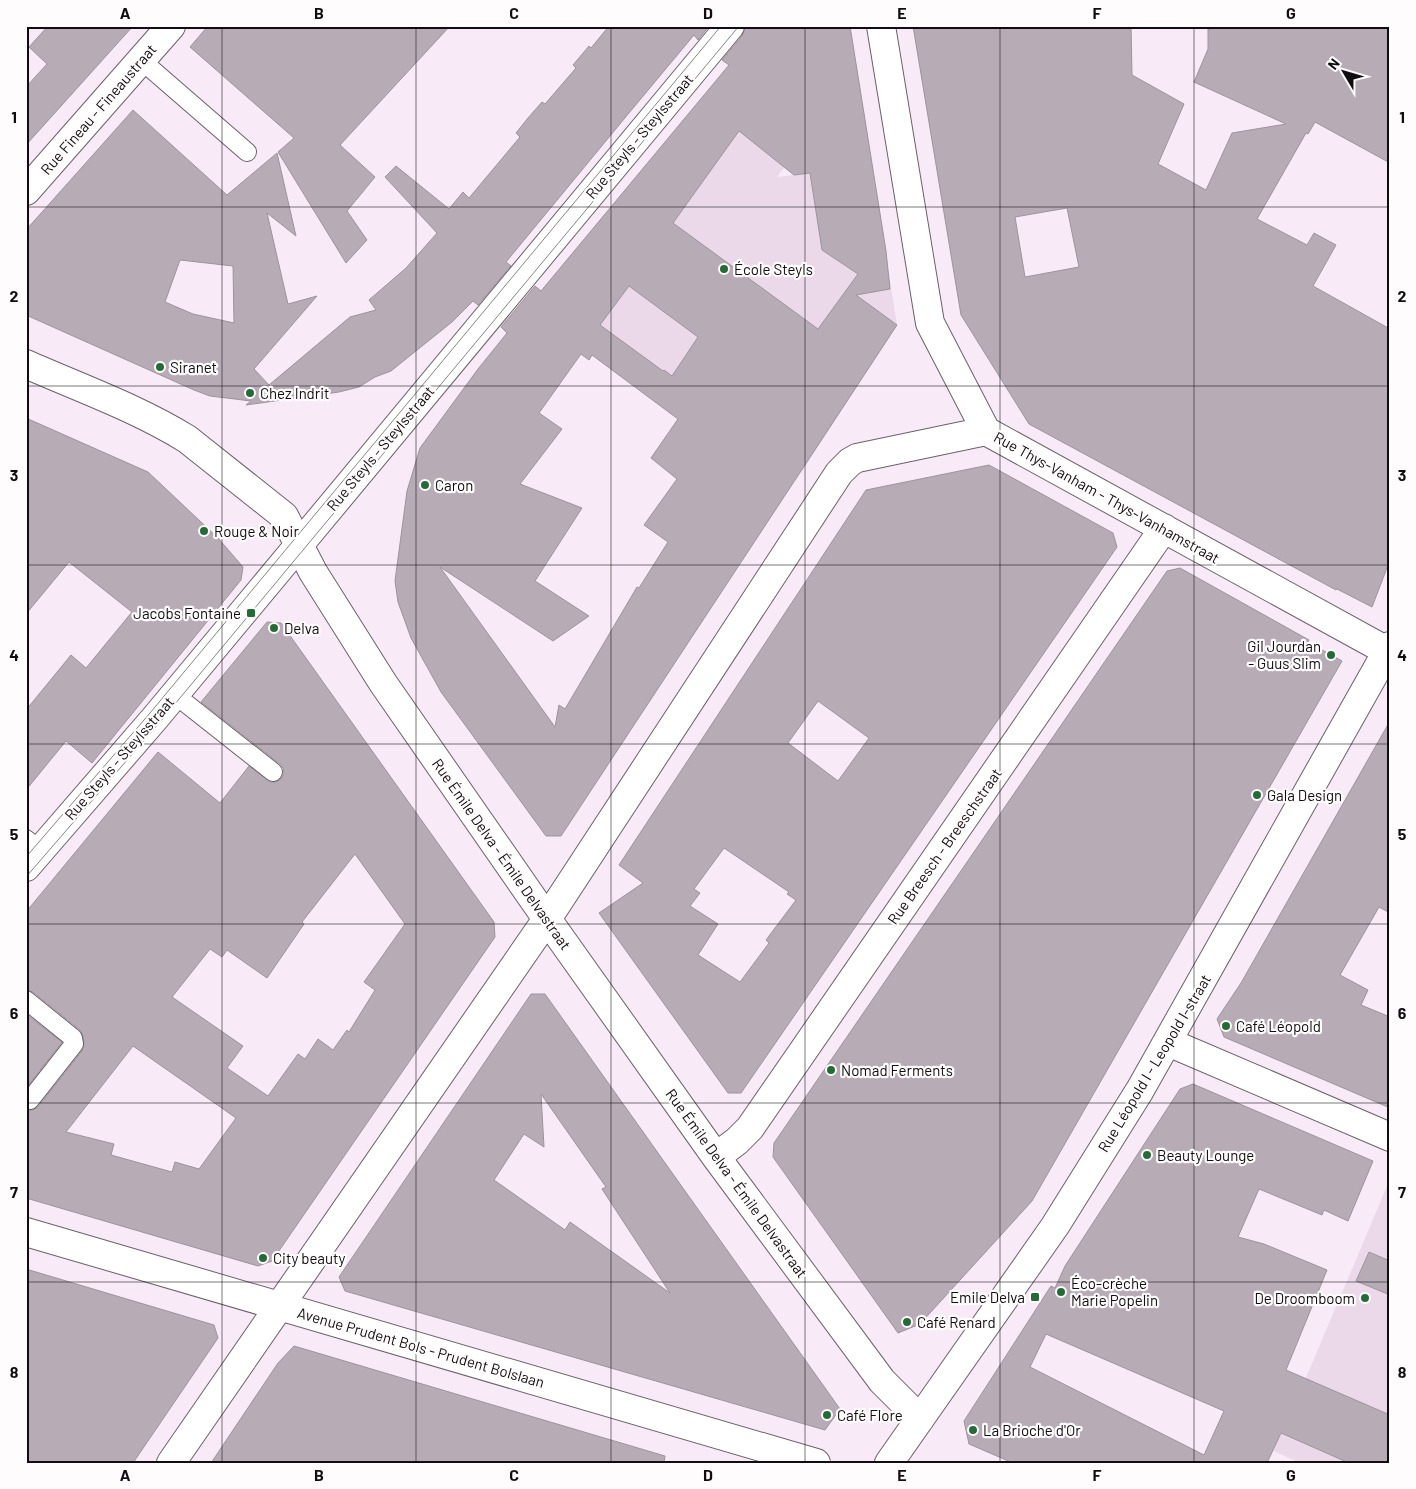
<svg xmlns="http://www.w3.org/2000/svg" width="1416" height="1489" viewBox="0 0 1416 1489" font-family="Barlow,sans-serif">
<rect width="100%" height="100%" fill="#f8ebf7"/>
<path fill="#ebd9ea" d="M723,73L809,135L777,177L810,173L817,218L882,232L897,325L801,473L672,376L663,371L545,286Z
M1390,1179V1463H1300L1241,1436L1283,1432Z"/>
<path fill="#b7abb6" stroke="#9e939d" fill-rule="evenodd" d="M48,26H133L26,145V87L47,64L29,47Z
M208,26H450L340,145L375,177L347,211L367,240L346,263L278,152L294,138L190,47Z
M609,26H709L698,40L694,35L629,113L506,262L511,266L478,305L473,301L452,322L391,371L375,377L359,387L339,392L246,405L251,401L210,396L194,390L26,315V230L133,110L227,195L277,153L296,236L267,213L288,304L317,296L254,369L269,385L350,317L376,310L369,300L406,268L437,233L385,177L396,166L449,209L463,192L469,198L520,137L516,133L528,118L542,102L545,104L576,68L573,65L589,46L591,48ZM180,260L233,266L234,323L193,314L165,302Z
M745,26H850L886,251L890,289L856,295L897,325L561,836H546L441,692L411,638L398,602L395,581L407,491L420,448L478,369L507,333L501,327L535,286L541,291L729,65L722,60L742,36ZM739,131L794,175L810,173L822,250L858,274L818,329L673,223ZM629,286L698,337L672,376L664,370L663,371L600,325ZM581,354L589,360L592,355L678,419L651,458L677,479L644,525L668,542L639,588L637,587L565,709L559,705L555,727L440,567L553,641L589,616L535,581L582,508L520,484L562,429L539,413Z
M913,26H1131L1132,75L1184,104L1158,164L1206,190L1232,133L1286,124L1194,82L1208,49V29L1251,26H1390V163L1315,122L1308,134L1306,133L1257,219L1307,245L1314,233L1336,245L1313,286L1390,329V560L1372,607L1337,589L1336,590L1029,424L961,315ZM1067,208L1079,267L1025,277L1015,217Z
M26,418L148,472L218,538L243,567L241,580L92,763L66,741L26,790V710L71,655L86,668L132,612L69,562L26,614Z
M989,465L1113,533L1117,547L741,1093H728L599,913L643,883L619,865L866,490ZM818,701L869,738L838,781L788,743ZM724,848L789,892L787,894L796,900L766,940L769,943L740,982L698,955L718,924L690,906L700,893L694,889Z
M1180,568L1309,640L1308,642L1342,661L1032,1201L920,1324L898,1333L773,1157L774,1143L1167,571Z
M267,622L281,623L494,922L495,937L272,1261L258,1266L26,1198V1110H33L38,1107L82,1051L84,1043L83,1036L80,1030L33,992L26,990V912L158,752L220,803L249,766L271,782H276L281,779L284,773L283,768L280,764L201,702ZM355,854L405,924L364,982L375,990L349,1032L347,1030L333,1050L318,1039L305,1059L298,1054L268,1096L227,1068L243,1046L172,997L210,949L222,957L227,950L267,978L304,924L302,922ZM133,1046L236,1118L199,1169L175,1162L172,1172L111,1155L114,1144L66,1132Z
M1390,721V913L1379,907L1340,975L1368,990L1361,1005L1390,1017V1108L1224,1037L1217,1019L1241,983Z
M531,994H545L840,1409L825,1430L345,1291L339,1277ZM541,1094L606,1187L602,1189L670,1293L570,1222L565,1230L494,1180L524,1134L544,1147Z
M26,1014L62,1042L26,1088Z
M1193,1084L1373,1161L1348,1221L1324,1210L1322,1215L1259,1189L1238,1237L1264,1244L1327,1270L1286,1370L1390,1415V1463H1349L1281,1433L1267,1463H1013L969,1444L964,1421L1051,1286L1055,1288L1065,1266L1180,1089ZM1046,1334L1224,1411L1204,1455L1030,1367Z
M1369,1252L1390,1261V1295L1356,1281Z
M26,1269L214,1325L218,1338L133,1463H26Z
M294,1346L665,1456L664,1463H211L278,1363Z"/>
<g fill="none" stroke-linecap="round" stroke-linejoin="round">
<defs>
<path id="service" d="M141,60L247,152
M174,694L273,772
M26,839L40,850
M26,1000L73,1038L74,1044L30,1100"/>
<path id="minor" d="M881,26L930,323L986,431L1387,651
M26,191L171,26
M26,364C80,388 137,408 187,439L284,516L313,572L383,683L547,919L716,1157L882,1381L920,1419
M1168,1042L1390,1137
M716,1157L737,1141L750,1128L1164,528
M26,1232L816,1463
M171,1463L547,919L839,473L850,462L857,458L986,431
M889,1463L1055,1226L1140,1090L1390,646"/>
<path id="tertiary" d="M26,867L155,718L299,545L730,26"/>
</defs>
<use href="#service" stroke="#6b616b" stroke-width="20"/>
<use href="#minor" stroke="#6b616b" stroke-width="30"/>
<use href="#tertiary" stroke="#6b616b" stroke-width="30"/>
<use href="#service" stroke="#fff" stroke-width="18"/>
<use href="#minor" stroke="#fff" stroke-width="28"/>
<use href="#tertiary" stroke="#fff" stroke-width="28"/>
<path stroke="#8a8189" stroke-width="1" d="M26,857L150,713L721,26
M26,877L160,722L739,26"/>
</g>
<path fill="none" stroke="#100c0f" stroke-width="1" stroke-opacity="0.55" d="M222,26V1463M416,26V1463M611,26V1463M805,26V1463M1000,26V1463M1194,26V1463M26,207H1390M26,386H1390M26,565H1390M26,744H1390M26,924H1390M26,1103H1390M26,1282H1390"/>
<g fill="#266b37" stroke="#fffcfe" stroke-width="2">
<circle cx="724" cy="269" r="5"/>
<circle cx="160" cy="367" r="5"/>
<circle cx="250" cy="393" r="5"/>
<circle cx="425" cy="485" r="5"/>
<circle cx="204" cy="531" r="5"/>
<rect x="246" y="608" width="10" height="10" rx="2.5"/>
<circle cx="274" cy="628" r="5"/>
<circle cx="1331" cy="655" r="5"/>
<circle cx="1257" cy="795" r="5"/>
<circle cx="1226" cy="1026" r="5"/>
<circle cx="831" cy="1070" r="5"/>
<circle cx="1147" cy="1155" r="5"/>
<circle cx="263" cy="1258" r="5"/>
<circle cx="1061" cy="1292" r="5"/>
<rect x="1030" y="1292" width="10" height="10" rx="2.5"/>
<circle cx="1365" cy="1298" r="5"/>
<circle cx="907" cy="1322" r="5"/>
<circle cx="827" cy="1415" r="5"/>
<circle cx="973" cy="1430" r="5"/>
</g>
<g text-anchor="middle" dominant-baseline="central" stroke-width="4.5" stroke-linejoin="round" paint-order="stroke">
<g font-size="15" fill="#100c0f" stroke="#fffcfe">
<text transform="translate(98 109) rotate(-49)">Rue Fineau - Fineaustraat</text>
<text transform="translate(639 136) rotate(-50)">Rue Steyls - Steylsstraat</text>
<text transform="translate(380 448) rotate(-50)">Rue Steyls - Steylsstraat</text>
<text transform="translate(1107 497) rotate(29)">Rue Thys-Vanham - Thys-Vanhamstraat</text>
<text transform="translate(119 758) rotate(-49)">Rue Steyls - Steylsstraat</text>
<text transform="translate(944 846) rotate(-55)">Rue Breesch - Breeschstraat</text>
<text transform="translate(502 854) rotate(55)">Rue Émile Delva - Émile Delvastraat</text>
<text transform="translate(1154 1063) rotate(-59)">Rue Léopold I - Leopold I-straat</text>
<text transform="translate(737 1183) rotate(54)">Rue Émile Delva - Émile Delvastraat</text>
<text transform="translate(421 1347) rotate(16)">Avenue Prudent Bols - Prudent Bolslaan</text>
</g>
<g font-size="15" fill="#100c0f" stroke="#fffcfe" text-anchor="start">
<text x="734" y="269">École Steyls</text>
<text x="170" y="367">Siranet</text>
<text x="260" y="393">Chez Indrit</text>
<text x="435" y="485">Caron</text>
<text x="214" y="531">Rouge &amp; Noir</text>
<text x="241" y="613" text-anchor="end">Jacobs Fontaine</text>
<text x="284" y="628">Delva</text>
<text x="1321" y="646" text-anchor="end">Gil Jourdan<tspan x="1321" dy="17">- Guus Slim</tspan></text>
<text x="1267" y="795">Gala Design</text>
<text x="1236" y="1026">Café Léopold</text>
<text x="841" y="1070">Nomad Ferments</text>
<text x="1157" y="1155">Beauty Lounge</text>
<text x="273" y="1258">City beauty</text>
<text x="1071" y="1283">Éco-crèche<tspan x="1071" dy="17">Marie Popelin</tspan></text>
<text x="1025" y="1297" text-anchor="end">Emile Delva</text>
<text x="1355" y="1298" text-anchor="end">De Droomboom</text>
<text x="917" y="1322">Café Renard</text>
<text x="837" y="1415">Café Flore</text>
<text x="983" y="1430">La Brioche d'Or</text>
</g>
</g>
<rect width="1416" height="1489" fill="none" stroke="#fffcfe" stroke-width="55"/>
<g transform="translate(1344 72) rotate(308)" stroke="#fffcfe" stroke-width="4" paint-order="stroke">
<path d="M0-4L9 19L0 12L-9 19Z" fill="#100c0f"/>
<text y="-8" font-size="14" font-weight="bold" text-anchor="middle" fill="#100c0f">N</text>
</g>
<rect x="28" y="28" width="1360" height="1434" fill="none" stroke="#100c0f" stroke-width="2"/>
<g font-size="16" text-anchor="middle" font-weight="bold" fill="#100c0f">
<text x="125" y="19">A</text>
<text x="319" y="19">B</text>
<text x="514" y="19">C</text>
<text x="708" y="19">D</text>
<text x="902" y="19">E</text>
<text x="1097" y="19">F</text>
<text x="1291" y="19">G</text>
<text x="14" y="123">1</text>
<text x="1402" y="123">1</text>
<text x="14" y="302">2</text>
<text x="1402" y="302">2</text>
<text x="14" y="481">3</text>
<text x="1402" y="481">3</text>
<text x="14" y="661">4</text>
<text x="1402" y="661">4</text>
<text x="14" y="840">5</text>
<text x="1402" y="840">5</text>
<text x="14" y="1019">6</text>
<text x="1402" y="1019">6</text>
<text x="14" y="1198">7</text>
<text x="1402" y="1198">7</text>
<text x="14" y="1378">8</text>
<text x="1402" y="1378">8</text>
<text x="125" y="1481">A</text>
<text x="319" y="1481">B</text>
<text x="514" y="1481">C</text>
<text x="708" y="1481">D</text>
<text x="902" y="1481">E</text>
<text x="1097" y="1481">F</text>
<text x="1291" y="1481">G</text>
</g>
</svg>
